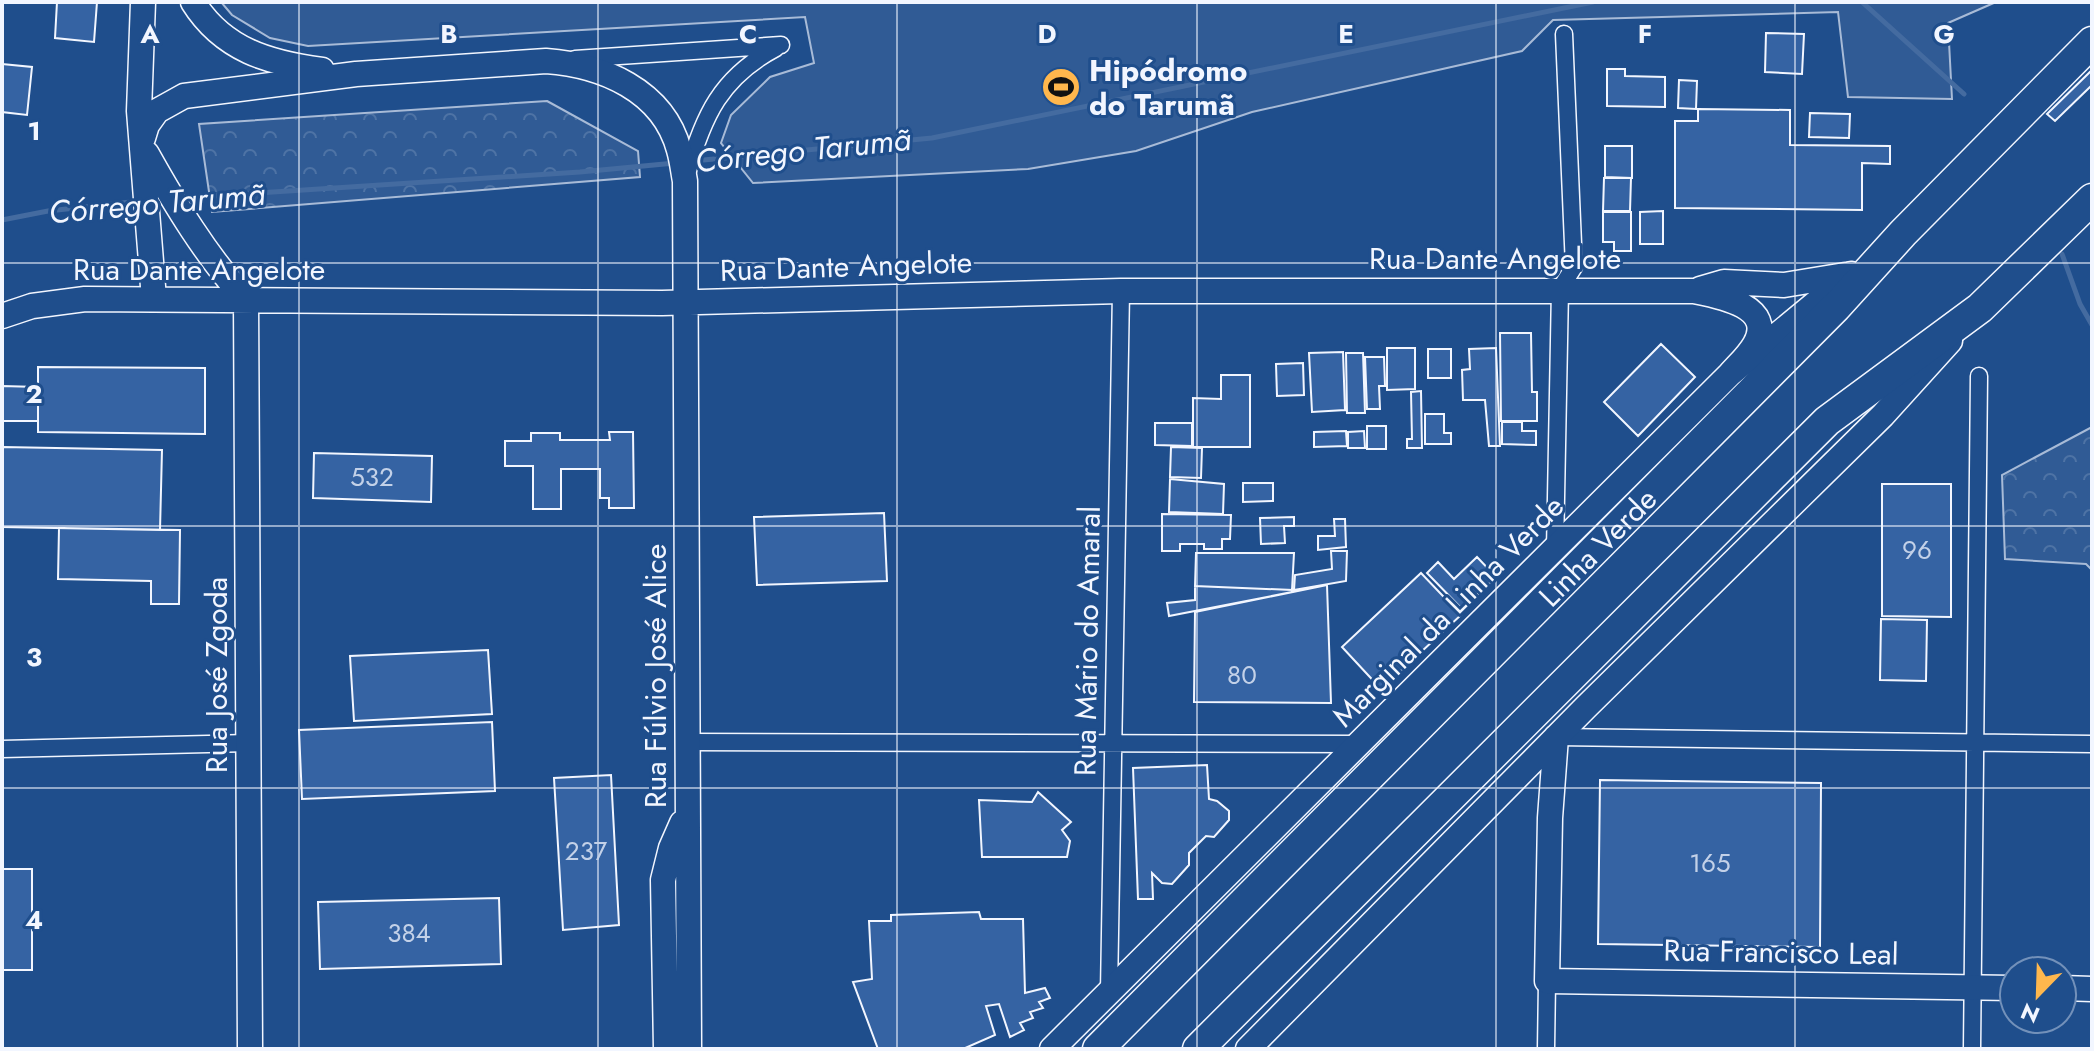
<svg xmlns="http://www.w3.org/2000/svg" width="2094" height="1051" viewBox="0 0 2094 1051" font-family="Jost,sans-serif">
<defs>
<pattern id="forest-crowns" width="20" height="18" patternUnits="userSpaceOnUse" patternTransform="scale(2)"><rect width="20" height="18" fill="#305b95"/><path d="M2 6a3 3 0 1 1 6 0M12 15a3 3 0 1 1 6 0" fill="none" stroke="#4e73a5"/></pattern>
</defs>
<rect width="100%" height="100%" fill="#1f4e8c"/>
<path fill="url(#forest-crowns)" stroke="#a8bbd7" stroke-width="2" d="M547,101L638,151L640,177L212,212L199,124Z
M2092,427V570L2086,564L2005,559L2002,475Z"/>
<path fill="#305b95" stroke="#a8bbd7" stroke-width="2" d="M221,2H1996L1948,23L1952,99L1848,97L1838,12L1553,20L1522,51L1252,112L1136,151L1028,169L753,183L721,143L731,115L770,77L814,63L805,17L308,46L270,38L232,15Z"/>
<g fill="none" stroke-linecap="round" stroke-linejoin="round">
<path stroke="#446ba0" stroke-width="5" d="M1862,2L1964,94
M693,161L932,138L1593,2
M182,198L580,172L675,163
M2,220L48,211L140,201
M2062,254L2080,304L2092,325"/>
</g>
<path fill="#3563a3" stroke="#f2f6ff" stroke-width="2" d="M57,2H97L94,42L55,38Z
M1766,33L1804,34L1802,74L1765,72Z
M2,64L32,67L27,115L2,112Z
M1607,69H1625V76L1665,77V107L1607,106Z
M2092,70V85L2055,121L2047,114Z
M1679,80L1697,81L1696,109L1678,108Z
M1698,109L1790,110V145L1890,146V164L1862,163V210L1675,208V121H1698Z
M1810,113L1850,114L1849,138L1809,137Z
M1605,146H1632V178L1605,177Z
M1604,178H1631L1630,211H1603Z
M1663,211V244H1640V212Z
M1603,212H1631V251H1614V242H1603Z
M1500,333H1531L1532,392H1537V421H1501Z
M1661,344L1695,377L1638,436L1604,402Z
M1387,348H1415V389L1387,390Z
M1496,348L1500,446H1489L1485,400H1463L1462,370L1470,369L1469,349Z
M1428,349H1451V378H1428Z
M1343,352L1345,410L1312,412L1309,353Z
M1346,353H1363L1365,413H1347Z
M1365,357H1384L1385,386H1379L1380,409H1367Z
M1303,363L1304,395L1277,396L1276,364Z
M38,367L205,368V434L38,432Z
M1221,375H1250V447H1193V398L1221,399Z
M2,386L38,387V421H2Z
M1421,391L1422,448H1407V439H1412L1411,392Z
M1425,414H1444V433H1451V444H1425Z
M1502,422H1522V431H1536V445L1502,444Z
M1155,423H1192V446L1155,445Z
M1367,426H1386V449H1367Z
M1346,431L1347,446L1314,447V432Z
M1364,431L1365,448H1348V432Z
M609,432H633L634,508H609V498H600V469H561V509H533V466H505V441H531V433H560V440H610Z
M3,447L162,450L160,530L2,527Z
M1171,447L1202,448L1201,478L1170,477Z
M314,453L432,456L431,502L313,498Z
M1170,479L1224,484L1223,514L1169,512Z
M1243,483H1273V501L1243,502Z
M1882,484H1951V617L1882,616Z
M884,513L887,581L757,585L754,517Z
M1162,514L1231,515L1230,539H1222V549H1204V544H1180V551H1162Z
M1294,517V526H1284L1285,543L1261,544L1260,518Z
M1334,519H1345L1346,547L1318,550V536H1335Z
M59,528L180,530L179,604H151V581L58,579Z
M1331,551H1347L1346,581L1294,590L1295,575L1332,569Z
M1196,553H1294L1292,590L1195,586Z
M1477,557L1496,577L1462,609L1427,573L1438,562L1454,579Z
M1421,573L1461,615L1381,689L1342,647Z
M1327,585L1331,703L1194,702L1195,612Z
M1195,586L1292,590V592L1169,616L1167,603L1195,600Z
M1881,619L1927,620L1926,681L1880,680Z
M488,650L492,714L354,721L350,656Z
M492,722L495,791L302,799L299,730Z
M1207,765L1209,799L1217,801L1229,811V820L1214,837L1206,836L1189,853V865L1172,884L1162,883L1152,873L1153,899H1138L1133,768Z
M611,775L619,925L563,930L554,778Z
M1600,780L1821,783L1820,947L1598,944Z
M1038,792L1071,822L1062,830L1070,841L1067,857H982L979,800L1032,802Z
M2,869H32V970H2Z
M499,898L501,964L320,969L318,902Z
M979,912L981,919H1023L1025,993L1045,988L1050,998L1039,1002L1043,1008L1030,1012L1033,1018L1020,1023L1024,1030L1010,1037L999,1004L986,1006L995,1035L963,1049H878L853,982L872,979L869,921H891V915Z"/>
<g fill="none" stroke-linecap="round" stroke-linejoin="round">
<defs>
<path id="street" d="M575,59L781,45
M687,174C703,116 721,77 776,48
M1555,550L1560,289L1574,267L1564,34
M1556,737L2092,744
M687,742L1359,744
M2,749L249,743
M1109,992L1121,291
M1546,1049L1547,981
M1972,1049L1979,376"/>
<path id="secondary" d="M143,2L139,111L154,299
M193,2C223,50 269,63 322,70
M143,138L147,125L157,111L184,96L356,74L546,61C602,65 663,90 679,150C682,160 683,171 685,181L689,1049
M147,154C176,206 206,255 246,300
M1700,289L1724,282L1784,285L1845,275
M246,300L250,1049
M2,316L32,306L85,299L662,303L1121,291H1694C1719,296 1776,306 1755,344C1749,355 1738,365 1730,374
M1556,737L1550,818L1547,981L2014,988
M2062,988L2092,989
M666,1049L663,880L671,848L682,823
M1052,1049L1730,374L1851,274
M1248,1049L1586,707L1883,415L1950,341"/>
<g id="highway">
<path id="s1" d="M1098,1049L1836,307L1903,233L2092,42"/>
<path d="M1198,1049L1827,421L1980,308L2092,199"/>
</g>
</defs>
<use href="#street" stroke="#f2f6ff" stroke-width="19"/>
<use href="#secondary" stroke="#f2f6ff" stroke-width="27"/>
<use href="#highway" stroke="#f2f6ff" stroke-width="33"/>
<use href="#street" stroke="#1f4e8c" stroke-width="16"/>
<use href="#secondary" stroke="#1f4e8c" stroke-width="24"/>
<use href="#highway" stroke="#1f4e8c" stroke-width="30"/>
</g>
<path fill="none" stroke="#f2f6ff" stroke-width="2" stroke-opacity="0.55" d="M299,2V1049M598,2V1049M897,2V1049M1197,2V1049M1496,2V1049M1795,2V1049M2,263H2092M2,526H2092M2,788H2092"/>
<defs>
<symbol id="stadium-disc" viewBox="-11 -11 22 22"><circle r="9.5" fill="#ffb74d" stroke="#1f4e8c"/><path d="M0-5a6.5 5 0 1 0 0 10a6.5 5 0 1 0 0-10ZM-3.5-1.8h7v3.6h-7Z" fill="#111"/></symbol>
</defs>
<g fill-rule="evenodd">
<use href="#stadium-disc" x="1039" y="65" width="44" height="44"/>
</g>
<g text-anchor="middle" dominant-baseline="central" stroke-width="6" stroke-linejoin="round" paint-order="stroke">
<g font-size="26" fill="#c3d1e8">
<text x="372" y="477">532</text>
<text x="1917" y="550">96</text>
<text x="1242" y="675">80</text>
<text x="586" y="851">237</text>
<text x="1710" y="863">165</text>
<text x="409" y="933">384</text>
</g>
<g font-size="30" font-weight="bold" fill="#f2f6ff" stroke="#1f4e8c" text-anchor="start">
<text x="1089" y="70">Hipódromo<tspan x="1089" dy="34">do Tarumã</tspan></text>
</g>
<g font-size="30" fill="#f2f6ff" stroke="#1f4e8c">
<text x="1495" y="258">Rua Dante Angelote</text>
<text transform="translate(846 266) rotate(-2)">Rua Dante Angelote</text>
<text x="199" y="269">Rua Dante Angelote</text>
<text stroke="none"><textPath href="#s1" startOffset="708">Linha Verde</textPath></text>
<text transform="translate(1448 611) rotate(-45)">Marginal da Linha Verde</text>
<text transform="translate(1087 641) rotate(-89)">Rua Mário do Amaral</text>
<text transform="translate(216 675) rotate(-90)">Rua José Zgoda</text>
<text transform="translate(655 676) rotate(-90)">Rua Fúlvio José Alice</text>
<text transform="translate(1781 952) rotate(1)">Rua Francisco Leal</text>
</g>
<g font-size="32" font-style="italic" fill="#f2f6ff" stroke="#1f4e8c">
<text transform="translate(803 150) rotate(-6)">Córrego Tarumã</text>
<text transform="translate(157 203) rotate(-5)">Córrego Tarumã</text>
</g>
</g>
<g font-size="26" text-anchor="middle" font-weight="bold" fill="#f2f6ff" stroke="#1f4e8c" stroke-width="6" stroke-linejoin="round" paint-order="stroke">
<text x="150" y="43">A</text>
<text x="449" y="43">B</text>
<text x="748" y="43">C</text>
<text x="1047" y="43">D</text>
<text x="1346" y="43">E</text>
<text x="1645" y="43">F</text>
<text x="1944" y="43">G</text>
<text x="34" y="140">1</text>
<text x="34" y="403">2</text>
<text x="34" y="666">3</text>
<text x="34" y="929">4</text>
</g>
<rect width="2094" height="1051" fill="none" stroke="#f2f6ff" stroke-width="8"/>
<g transform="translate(2038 995) rotate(203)"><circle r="38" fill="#1f4e8c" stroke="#7391ba" stroke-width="2"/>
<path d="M0-6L14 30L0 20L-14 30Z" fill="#ffb74d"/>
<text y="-12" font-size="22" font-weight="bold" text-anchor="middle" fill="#f2f6ff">N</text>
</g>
</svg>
